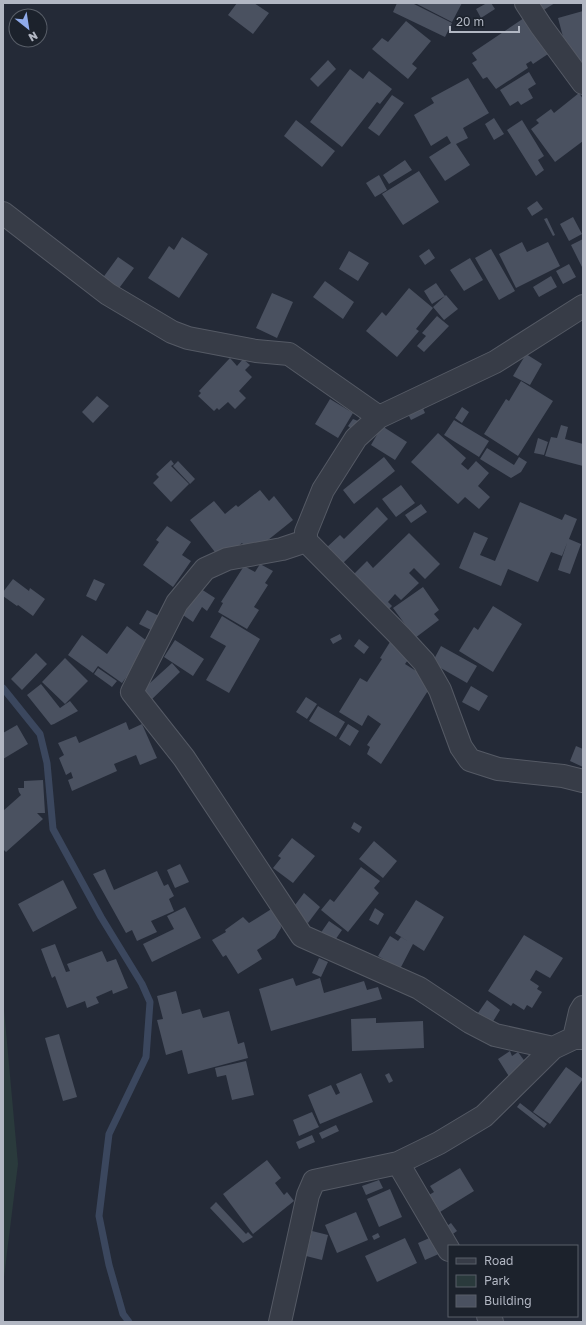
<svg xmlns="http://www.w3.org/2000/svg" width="586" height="1325" viewBox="0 0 586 1325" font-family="'Golos Text',sans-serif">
<rect width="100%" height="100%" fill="#242a37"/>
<path fill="#2a3a3c" d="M3,998L18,1164L3,1285Z"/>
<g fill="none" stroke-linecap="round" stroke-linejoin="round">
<path stroke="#3b475e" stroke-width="7" d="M3,688L40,734L47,763L53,829L101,917L142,984L150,1002L146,1057L109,1134L99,1216L109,1265L123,1314L129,1322"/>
</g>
<path fill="#4a5160" d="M237,3H254L269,13L253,34L228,15Z
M397,3H412L452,23L445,37L393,12Z
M415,3H462L452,22Z
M487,3H491L495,9L481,18L476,9Z
M537,3H555L542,11Z
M583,11V64L576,68L566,48L558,18Z
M524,18L548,54L533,64L531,61L526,64L528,68L496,89L487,77L483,79L472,63L477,60L472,53Z
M406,21L431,41L412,64L417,68L408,79L372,49L382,38L388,42Z
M328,60L336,69L318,87L310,79Z
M350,69L363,79L369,71L392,89L380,104L377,102L342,147L310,122Z
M529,72L536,84L528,89L533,98L521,105L518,101L510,106L500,90Z
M468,78L489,113L463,128L468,138L456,144L470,165L445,181L429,157L451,143L447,136L431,146L414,115L434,103L431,98Z
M579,93L583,99V141L555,162L531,129L539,123L536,120L551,109L554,113Z
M392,95L404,103L379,136L368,128Z
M494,118L504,134L494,140L485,124Z
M296,120L335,151L322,167L284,136Z
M522,120L544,156L538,160L544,170L536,176L507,130Z
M405,160L412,170L389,184L383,175Z
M419,171L439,202L403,225L382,194Z
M379,175L387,190L375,197L366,183Z
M537,201L543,209L532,216L527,208Z
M573,217L582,234L569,241L560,224Z
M547,218L555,235L553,236L544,219Z
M182,237L208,254L179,298L148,278L169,246L174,250Z
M583,239V269L571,245Z
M522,242L527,252L548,242L560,266L516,288L499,254Z
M429,249L435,258L425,265L419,256Z
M491,249L515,291L499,300L475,258Z
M349,251L369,263L358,281L339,269Z
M118,257L134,268L117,291L102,279Z
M470,258L483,280L464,291L450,270Z
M569,264L576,277L563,284L556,271Z
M551,276L557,287L539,297L533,287Z
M325,281L354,302L343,319L313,297Z
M436,283L445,296L432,304L424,291Z
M409,288L433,308L416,329L419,331L397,357L366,331L382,312L386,316Z
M272,293L293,302L277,338L256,328Z
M446,295L458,309L444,320L433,307Z
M437,316L449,326L424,352L417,346L426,336L422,333Z
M526,354L542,364L530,385L513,376Z
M230,358L237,366L243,359L250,365L245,370L252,377L239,391L246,398L235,409L228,402L219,410L217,408L214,411L198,396L201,393L199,391Z
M521,381L553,401L518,456L484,434L506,399L509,401Z
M97,396L109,406L93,423L82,412Z
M330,399L353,413L338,438L315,424Z
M422,406L425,413L411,420L408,414Z
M462,407L469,412L462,423L455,418Z
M353,419L358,421L353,430L348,426Z
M454,420L489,441L479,457L444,435Z
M561,425L568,427L565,439L583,444V466L545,456L551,437L557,438Z
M382,426L407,442L395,460L371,445Z
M438,433L466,458L461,464L468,470L476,461L489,473L478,486L490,497L479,509L465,497L458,504L411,462Z
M538,438L548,442L544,455L534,453Z
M487,448L514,465L519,457L527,462L521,472L511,478L480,459Z
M384,457L395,471L354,504L343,490Z
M171,460L174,464L171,466L189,484L171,502L153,483L159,477L156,474Z
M178,461L195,479L190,484L173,466Z
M401,485L415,503L396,517L382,499Z
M260,490L269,501L274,496L293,520L258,548L253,543L246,548L242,543L228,554L218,556L190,520L214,501L225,514L236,505L238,507Z
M520,502L562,520L565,514L577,519L569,539L581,544L570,574L558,570L567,543L562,556L551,552L538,582L508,569L501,586L459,568L474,532L488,538L480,555L495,561Z
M421,504L427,512L411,523L405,515Z
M377,507L388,519L340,566L325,549L340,535L344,539Z
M167,526L191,542L182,555L191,561L173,587L143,565L159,542L156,540Z
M409,533L440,564L425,579L414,568L409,573L419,583L401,600L395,594L388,602L392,606L386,612L351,577L367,561L373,568Z
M260,564L273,571L265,583L268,585L254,607L259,610L247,629L218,612L223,603L221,602L244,566L255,572Z
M13,579L29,591L30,588L45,599L33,616L18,605L17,606L3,596V592Z
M94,579L105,584L96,601L86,596Z
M423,587L439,610L434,614L439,620L415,638L393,608Z
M201,589L215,598L207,611L202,607L193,622L183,615Z
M493,606L522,624L493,672L459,651L474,627L478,630Z
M147,610L163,618L155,632L139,624Z
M222,616L260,639L229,693L206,680L226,646L210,637Z
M127,626L151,644L122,683L98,666L93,673L68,655L82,635L107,654Z
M340,634L342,639L333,644L330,639Z
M359,639L369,647L364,654L354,646Z
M175,640L204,659L193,676L164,657Z
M390,642L411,656L405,664L421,674L431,686L381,764L367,754L370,747L367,745L381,724L368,715L362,726L339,712L360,678L367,682L382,659L380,658Z
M441,646L477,666L467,683L432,663Z
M36,653L47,664L22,690L11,679Z
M65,658L88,681L65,704L42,682Z
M172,663L180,672L149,702L140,692Z
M98,668L117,681L112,687L94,674Z
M41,684L60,708L70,701L78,711L54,724L51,725L27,695Z
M471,686L488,696L479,711L462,702Z
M306,697L317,704L307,719L296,712Z
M318,706L345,722L336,737L309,721Z
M126,722L129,730L142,724L157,758L140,765L136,755L114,764L117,771L72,791L68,780L73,778L71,772L66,775L59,758L64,755L58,743L76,736L79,743Z
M348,724L359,731L350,746L339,739Z
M17,725L28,744L3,759V733Z
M576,746L583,749V767L570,761Z
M43,780L45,813H37L43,819L6,852L3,849V811L21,795L19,792L18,788H24V781Z
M354,822L362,827L359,833L351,828Z
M292,838L315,856L293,883L273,868L281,858L278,856Z
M374,841L397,861L383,878L359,859Z
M180,864L189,882L175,888L167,870Z
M361,867L380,881L374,888L379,893L348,932L321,910L330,899L334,902Z
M105,869L114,890L157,871L164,886L168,884L174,896L169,899L174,911L151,921L157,932L137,941L132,930L126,933L93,874Z
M63,880L77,908L33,932L18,904Z
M304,893L320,907L308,923L294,912L295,905Z
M416,900L444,917L424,951L413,944L400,969L378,956L390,936L398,941L401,937L409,942L395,933Z
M185,907L201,938L152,962L143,944L174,929L167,916Z
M273,908L280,919L281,928L275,938L257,950L262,959L238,974L226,955L223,957L212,940L226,932L225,930L243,917L249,923Z
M375,908L384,914L378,925L369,920Z
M329,921L342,930L333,943L320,934Z
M524,935L563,958L550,978L536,970L530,980L539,986L537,989L542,992L532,1008L527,1005L524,1010L513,1003L511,1006L488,991Z
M55,944L66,972L70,971L67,964L102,951L107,962L116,959L128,988L113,994L112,990L96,997L99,1003L87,1008L85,1001L67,1008L55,976L52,978L41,949Z
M319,958L328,962L321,977L312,973Z
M293,978L296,986L320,978L324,993L364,981L367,990L378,987L382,999L271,1031L259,989Z
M176,991L182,1014L200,1009L203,1018L229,1011L238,1044L244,1042L248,1058L188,1074L182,1050L166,1055L157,1020L163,1019L157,996Z
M487,1000L500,1010L492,1023L478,1013Z
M376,1018V1023L423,1021L424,1048L352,1051L351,1019Z
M59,1034L77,1097L63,1101L45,1038Z
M510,1051L512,1056L518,1052L526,1063L510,1078L498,1059Z
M246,1061L254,1095L232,1100L226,1075L217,1077L215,1068Z
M566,1067L583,1079L550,1124L533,1112Z
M361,1073L373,1102L320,1124L308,1095L331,1085L336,1095L340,1093L336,1084Z
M389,1073L393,1081L389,1083L385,1075Z
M520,1103L547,1124L544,1128L517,1107Z
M312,1112L319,1127L299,1136L293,1120Z
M336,1125L339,1131L322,1139L319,1133Z
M312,1135L315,1142L299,1149L296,1142Z
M267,1160L281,1178L275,1183L284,1195L287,1192L294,1201L253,1234L223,1194Z
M460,1168L474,1191L440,1212L429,1195L434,1192L430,1186Z
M379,1180L383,1188L366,1195L362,1186Z
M390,1189L402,1217L379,1227L367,1199Z
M216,1202L246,1234L248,1232L253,1237L243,1243L210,1208Z
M356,1212L368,1240L337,1253L325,1225Z
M451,1223L457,1231L450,1236L444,1228Z
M312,1231L328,1235L322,1260L306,1256Z
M378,1233L380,1237L374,1240L372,1236Z
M434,1236L441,1253L425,1260L418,1243Z
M405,1238L417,1263L377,1282L365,1256Z"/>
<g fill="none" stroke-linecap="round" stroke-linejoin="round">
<defs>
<path id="street" d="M526,3L541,26L583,83
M3,213L108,294L172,332L188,338L256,351L289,354L379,417
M306,541L400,636L424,662L440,690L461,747L470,760L498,769L563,776L583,781
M574,1038L580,1012L583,1007
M553,1048L495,1035L470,1022L419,988L302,936L184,758L132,692L177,603L205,569L227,559L282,549L306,541V532L323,490L356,438L379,417L495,362L583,306
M449,1250L398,1163L439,1143L484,1116L553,1048L574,1038H583
M488,1316L492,1322
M280,1322L308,1195L314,1181L398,1163"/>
</defs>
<use href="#street" stroke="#555a65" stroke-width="24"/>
<use href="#street" stroke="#373c47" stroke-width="22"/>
</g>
<rect width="586" height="1325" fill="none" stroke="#b2b7c3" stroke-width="8"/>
<rect x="448" y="1245" width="130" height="72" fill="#1c222c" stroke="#585e68"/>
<rect x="456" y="1258" width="20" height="6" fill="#373c47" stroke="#585e68"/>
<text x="484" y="1265" font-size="12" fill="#b2b7c3">Road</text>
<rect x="456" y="1275" width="20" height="12" fill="#2a3a3c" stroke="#585e68"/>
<text x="484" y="1285" font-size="12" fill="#b2b7c3">Park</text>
<rect x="456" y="1295" width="20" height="12" fill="#4a5160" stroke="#585e68"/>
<text x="484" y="1305" font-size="12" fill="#b2b7c3">Building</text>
<g transform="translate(28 28) rotate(150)"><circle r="19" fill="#1c222c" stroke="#585e68"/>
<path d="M0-3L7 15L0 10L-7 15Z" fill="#90abeb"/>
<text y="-6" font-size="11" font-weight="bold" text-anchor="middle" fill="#b2b7c3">N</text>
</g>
<path d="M450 26v6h69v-6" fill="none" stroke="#b2b7c3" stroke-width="2"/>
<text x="456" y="26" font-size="12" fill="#b2b7c3" stroke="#1c222c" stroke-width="3" paint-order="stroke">20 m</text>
</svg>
